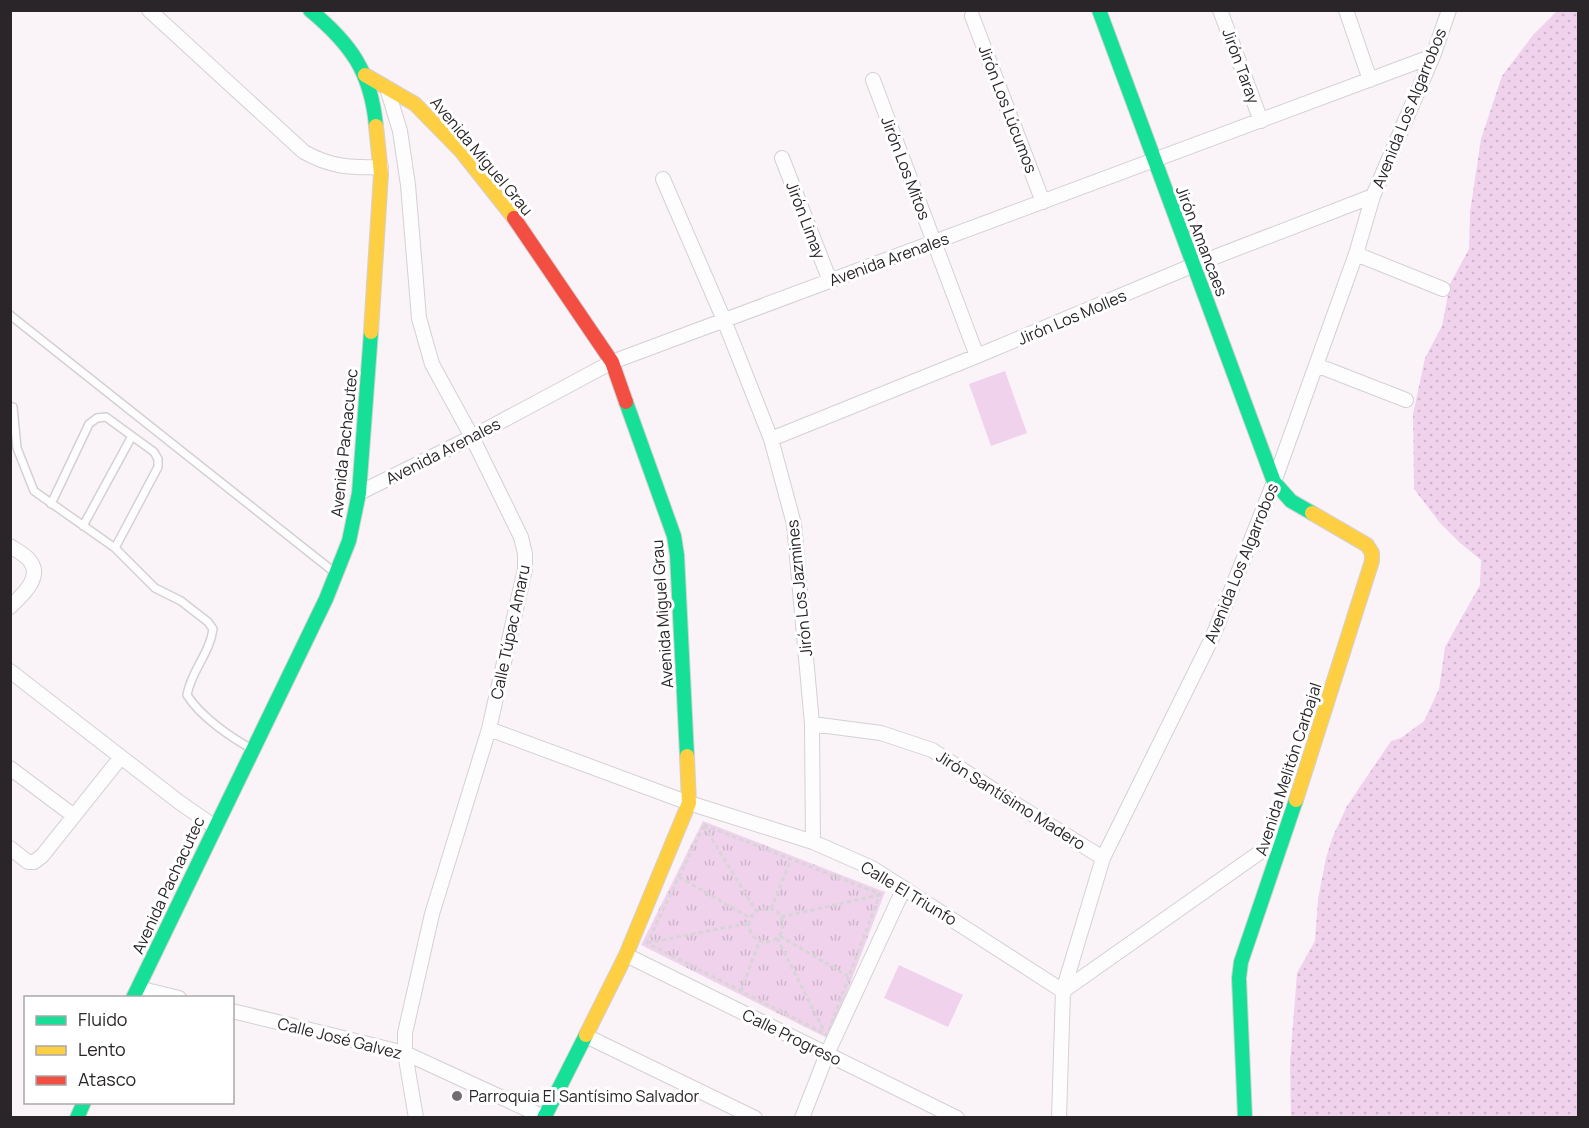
<svg xmlns="http://www.w3.org/2000/svg" width="1589" height="1128" viewBox="0 0 1589 1128" font-family="Manrope,sans-serif">
<defs>
<pattern id="grass-dots" width="8" height="8" patternUnits="userSpaceOnUse" patternTransform="scale(1.5)"><rect width="8" height="8" fill="#f0d2ed"/><path d="M2 2h.1M6 6h.1" fill="none" stroke="#ceb4cb" stroke-width="1.8" stroke-linecap="round"/></pattern>
<pattern id="park-tufts" width="24" height="20" patternUnits="userSpaceOnUse" patternTransform="scale(1.5)"><rect width="24" height="20" fill="#f0d2ed"/><path d="M3 7l-1-3M5 7V3M7 7l1-3M15 17l-1-3M17 17v-4M19 17l1-3" fill="none" stroke="#ceb4cb"/></pattern>
</defs>
<rect width="100%" height="100%" fill="#faf4f9"/>
<path fill="url(#grass-dots)" d="M1557,11H1578V1117L1291,1118L1290,1062L1297,973L1315,941L1318,899L1326,858L1333,836L1347,806L1391,741L1401,738L1424,721L1439,689L1445,647L1480,585L1481,560L1459,542L1440,523L1414,489L1413,414L1425,358L1442,326L1450,284L1469,249L1470,212L1481,139L1502,76L1533,35Z"/>
<path fill="url(#park-tufts)" d="M703,821L885,892L829,1039L641,945Z"/>
<path fill="#f0d2ed" d="M1005,371L1027,433L991,446L969,384Z
M899,965L963,995L948,1027L884,998Z"/>
<g fill="none" stroke-linecap="round" stroke-linejoin="round">
<defs>
<path id="lane" d="M10,315L334,572
M13,407L17,448L34,491L115,548L155,588L181,601L208,622L213,629C210,653 191,671 187,695C200,716 230,737 252,749
M51,504L89,424L97,418L106,417L154,452L158,459V467L115,548
M83,526L132,436"/>
<path id="street" d="M149,10L304,152C331,167 350,168 381,167
M1220,10L1261,121
M1346,10L1370,80
M972,16L1043,202
M873,80L977,356
M387,88L400,131L408,185L419,318L432,364L472,437L521,537L525,554V569L489,729L432,914L405,1033V1053L416,1118
M782,158L830,281
M663,179L724,320L771,439L794,524L812,724L813,842
M1356,254L1443,289
M1316,365L1406,400
M771,439L977,356L1194,265L1373,196
M359,493L472,437L612,362L1433,56
M10,546C16,550 26,555 30,561C43,578 21,596 10,607
M10,671L179,802L215,827
M812,724L881,733L932,750L1017,805L1103,858
M489,729L689,803L813,842L872,868L1063,991L1283,836
M10,768L74,816
M10,848L28,862H34L42,856L121,757
M626,955L957,1118
M138,988L179,998
M232,1011L405,1053L544,1117
M586,1036L755,1118
M802,1118L827,1054L904,888
M1059,1118L1063,991L1103,858L1213,636L1274,482L1356,254L1373,196L1433,56L1449,10"/>
<path id="fast" d="M310,10C351,44 371,72 376,126
M1099,10L1274,482L1291,501L1312,513
M626,402L674,536L677,555L687,756
M133,998L326,599L349,541L359,493L371,332
M77,1118L84,1102
M544,1118L586,1035
M1245,1118L1239,978L1241,962L1296,800"/>
<path id="slow" d="M365,75L415,104L461,151L514,218
M371,332L381,174L376,126
M1296,800L1372,561V553L1367,545L1312,513
M586,1035L626,955L689,803L687,756"/>
<path id="jam" d="M514,218L612,362L626,402"/>
</defs>
<use href="#lane" stroke="#d4d0d3" stroke-width="10"/>
<use href="#street" stroke="#d4d0d3" stroke-width="16"/>
<use href="#fast" stroke="#d4d0d3" stroke-width="16"/>
<use href="#slow" stroke="#d4d0d3" stroke-width="16"/>
<use href="#jam" stroke="#d4d0d3" stroke-width="16"/>
<path stroke="#d7d5d7" stroke-width="3" stroke-dasharray="4.5 3" stroke-linecap="butt" d="M704,825L880,894L827,1035L647,943Z
M704,826L756,911
M679,877L750,918
M749 925a17 17 0 1 1 34 0a17 17 0 1 1-34 0Z
M771,909L791,859
M781,917L879,895
M780,936L848,976
M777,938L823,1029
M647,943L749,923
M741,991L759,942"/>
<use href="#lane" stroke="#fefdfe" stroke-width="7"/>
<use href="#street" stroke="#fefdfe" stroke-width="14"/>
<use href="#fast" stroke="#16e098" stroke-width="14"/>
<use href="#slow" stroke="#ffcf43" stroke-width="14"/>
<use href="#jam" stroke="#f24e42" stroke-width="14"/>
</g>
<circle fill="#726d72" stroke="#fff" stroke-width="2" cx="457" cy="1096" r="6"/>
<g text-anchor="middle" dominant-baseline="central" stroke-width="6" stroke-linejoin="round" paint-order="stroke">
<g font-size="16" fill="#292529" stroke="#fff">
<text transform="translate(1241 66) rotate(70)">Jirón Taray</text>
<text transform="translate(1409 108) rotate(-68)">Avenida Los Algarrobos</text>
<text transform="translate(1008 109) rotate(69)">Jirón Los Lúcumos</text>
<text transform="translate(482 156) rotate(50)">Avenida Miguel Grau</text>
<text transform="translate(906 168) rotate(69)">Jirón Los Mitos</text>
<text transform="translate(806 220) rotate(69)">Jirón Limay</text>
<text transform="translate(1202 241) rotate(69)">Jirón Amancaes</text>
<text transform="translate(889 259) rotate(-20)">Avenida Arenales</text>
<text transform="translate(1072 317) rotate(-23)">Jirón Los Molles</text>
<text transform="translate(344 443) rotate(-84)">Avenida Pachacutec</text>
<text transform="translate(443 451) rotate(-27)">Avenida Arenales</text>
<text transform="translate(1241 563) rotate(-68)">Avenida Los Algarrobos</text>
<text transform="translate(799 588) rotate(-96)">Jirón Los Jazmines</text>
<text transform="translate(662 614) rotate(-94)">Avenida Miguel Grau</text>
<text transform="translate(510 632) rotate(-78)">Calle Túpac Amaru</text>
<text transform="translate(1288 769) rotate(-72)">Avenida Melitón Carbajal</text>
<text transform="translate(1011 800) rotate(32)">Jirón Santísimo Madero</text>
<text transform="translate(168 885) rotate(-65)">Avenida Pachacutec</text>
<text transform="translate(909 893) rotate(31)">Calle El Triunfo</text>
<text transform="translate(792 1037) rotate(26)">Calle Progreso</text>
<text transform="translate(340 1038) rotate(14)">Calle José Galvez</text>
</g>
<g font-size="16" fill="#292529" stroke="#fff" text-anchor="start">
<text x="469" y="1096">Parroquia El Santísimo Salvador</text>
</g>
</g>
<rect width="1589" height="1128" fill="none" stroke="#292529" stroke-width="24"/>
<rect x="24" y="996" width="210" height="108" fill="#ffffff" stroke="#a9a8a9" stroke-width="1.5"/>
<rect x="36" y="1016" width="30" height="9" fill="#16e098" stroke="#a9a8a9" stroke-width="1.5"/>
<text x="78" y="1026" font-size="18" fill="#292529">Fluido</text>
<rect x="36" y="1046" width="30" height="9" fill="#ffcf43" stroke="#a9a8a9" stroke-width="1.5"/>
<text x="78" y="1056" font-size="18" fill="#292529">Lento</text>
<rect x="36" y="1076" width="30" height="9" fill="#f24e42" stroke="#a9a8a9" stroke-width="1.5"/>
<text x="78" y="1086" font-size="18" fill="#292529">Atasco</text>
</svg>
